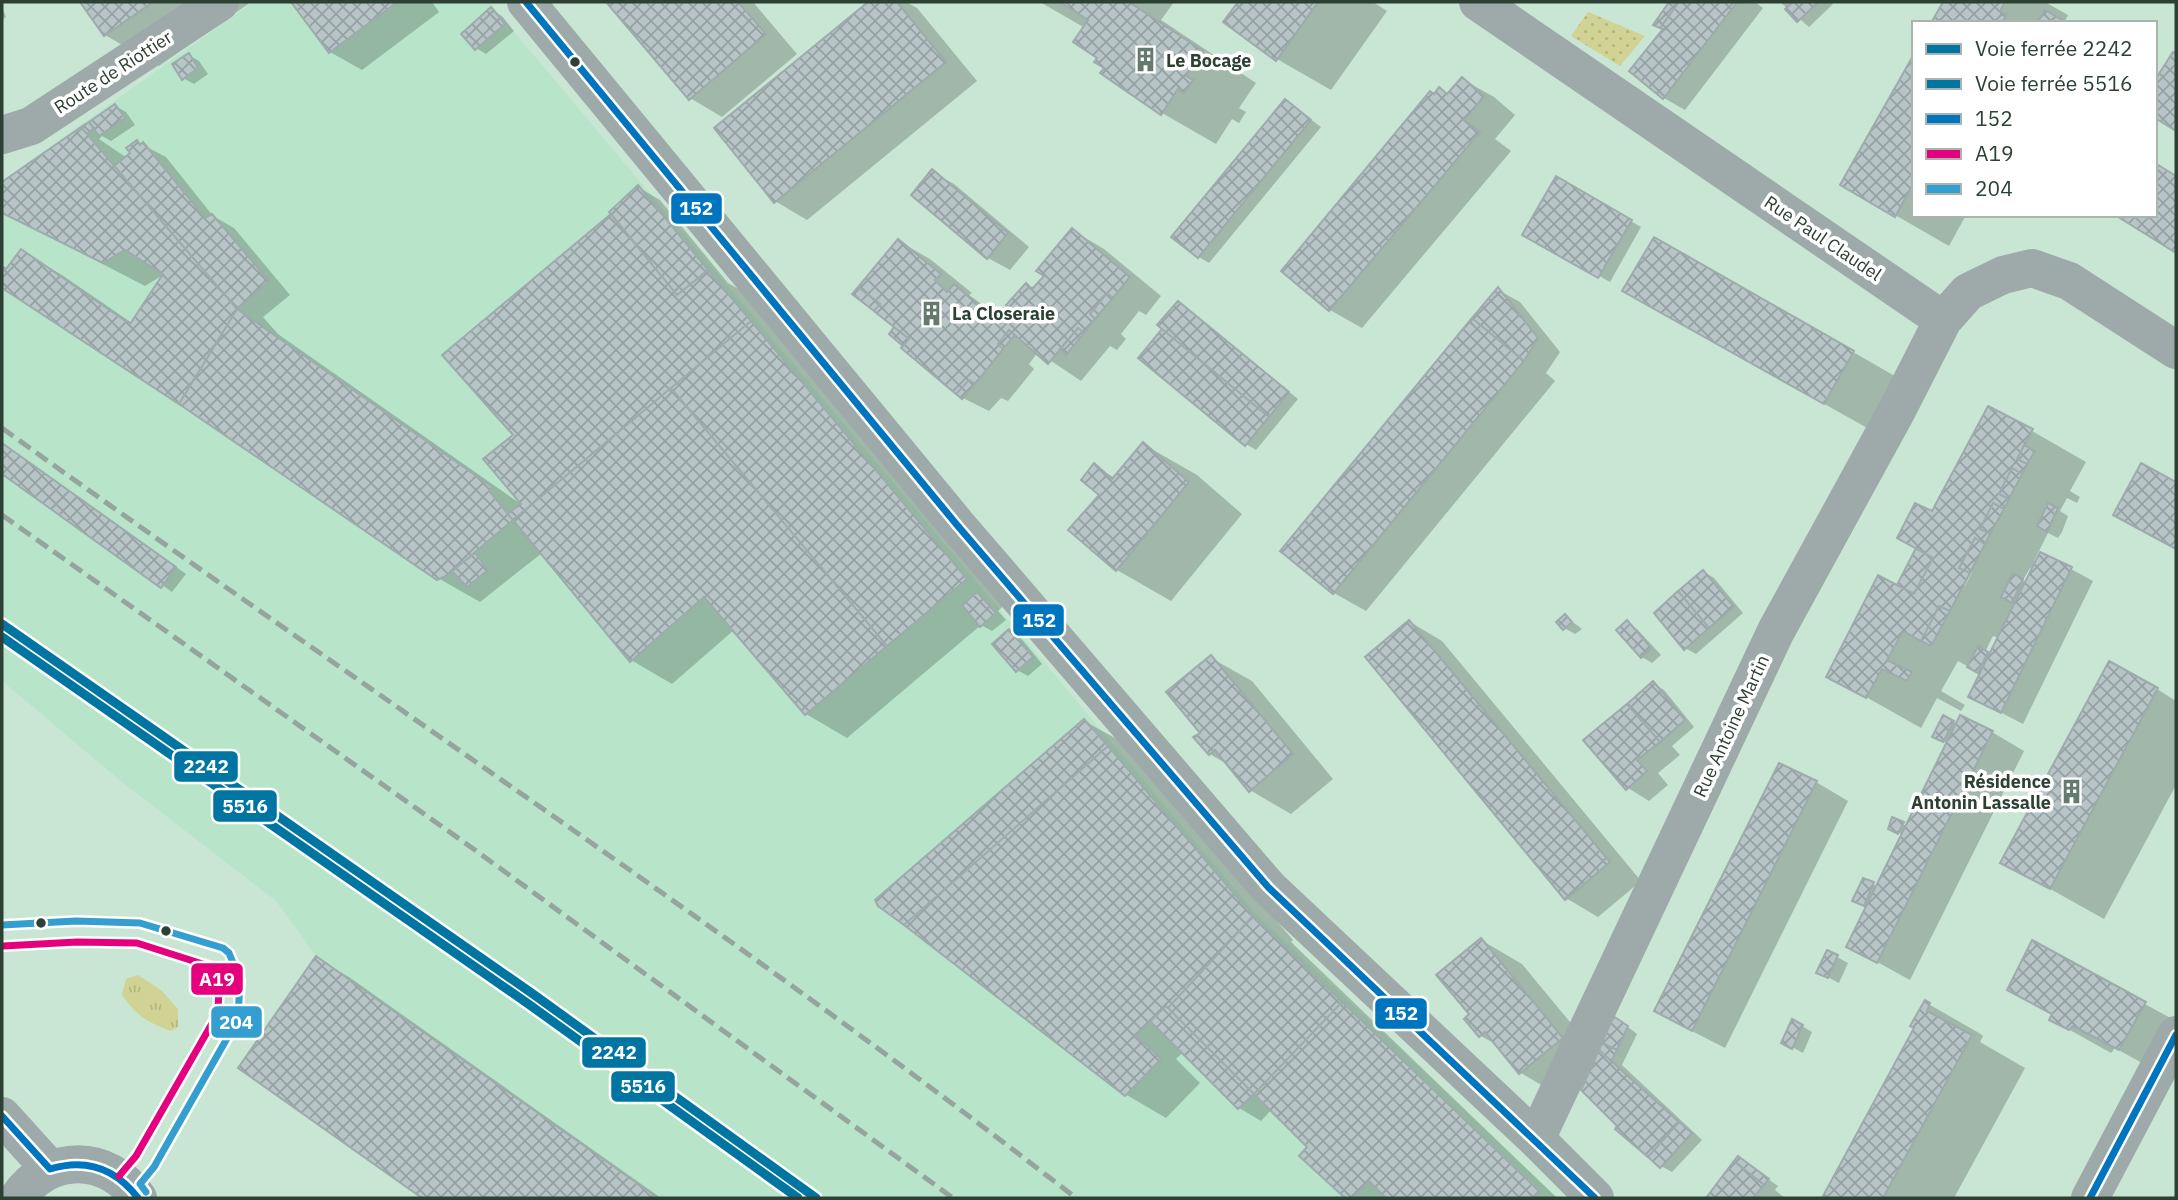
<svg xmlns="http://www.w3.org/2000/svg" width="2178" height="1200" viewBox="0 0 2178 1200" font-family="'IBM Plex Sans',sans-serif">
<defs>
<pattern id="grass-tufts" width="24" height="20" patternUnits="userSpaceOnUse" patternTransform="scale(1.75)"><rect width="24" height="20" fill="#d1d394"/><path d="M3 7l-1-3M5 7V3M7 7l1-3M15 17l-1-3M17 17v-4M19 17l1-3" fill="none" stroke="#b4b680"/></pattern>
<pattern id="park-dots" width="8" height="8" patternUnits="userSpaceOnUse" patternTransform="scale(1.75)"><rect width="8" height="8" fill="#d1d394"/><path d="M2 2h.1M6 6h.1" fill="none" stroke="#b4b680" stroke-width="1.8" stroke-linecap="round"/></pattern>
<pattern id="building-cross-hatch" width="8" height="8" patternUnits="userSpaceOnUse" patternTransform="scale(1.75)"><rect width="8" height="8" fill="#b7c5c6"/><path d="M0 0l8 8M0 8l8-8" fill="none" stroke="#95a1a2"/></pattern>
</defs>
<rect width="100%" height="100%" fill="#c9e5d4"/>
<path fill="#b8e5ca" d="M253,2H489L1255,913L1558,1198H422L238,1068L316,956L276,901L122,782L2,681V181Z"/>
<path fill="url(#grass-tufts)" d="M138,975L161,990L178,1009V1027L171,1031C149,1023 134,1015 122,994L126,979Z"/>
<path fill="url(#park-dots)" d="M1588,12L1645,36L1620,66L1571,36Z"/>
<path fill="#0003" fill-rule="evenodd" d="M82,2H251L159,66L105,35Z
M293,2H432L439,12L362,70L330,52Z
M608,2H753L797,54L722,117L690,98Z
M870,2H906L917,8L977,81L807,220L775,201L716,128Z
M1040,2H1174L1161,20L1256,83L1239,108L1246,112L1239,123L1232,119L1216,144L1162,113L1106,68L1085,28Z
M1240,2H1373L1387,11L1331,90L1277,59L1225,22Z
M1671,2H1755L1763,8L1685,110L1664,98L1665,30L1655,24Z
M1780,2H1831L1833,4L1809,27Z
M1945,2H2045L2068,15L2064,23H1933Z
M2,7L6,17L2,20Z
M491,10L502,16L514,31L486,54L476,48Z
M189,55L199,61L208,74L194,84L183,78Z
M1914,58V215H1966L1949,246L1843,185Z
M1462,79L1494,97L1515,115L1495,139L1511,151L1362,328L1330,310L1284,271L1440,89L1449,94Z
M1286,101L1321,127L1209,263L1199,257Z
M115,106L126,112L135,125L111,141L102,136L99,139L127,158L137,142L166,157L213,216L234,228L290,295L263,317L278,334L525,507L516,435L613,215L638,187L660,200L728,283L749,295L1007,603L998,611L1006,620L992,631L981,625L847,738L806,714L734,630L672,684L631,660L542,553L480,602L438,578L112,356L2,286V267L8,270L21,251L62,275L132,323L166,273L145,286L2,212V185Z
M932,172L954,184L1029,247L1010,270L988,258L913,195Z
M1557,179L1641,227L1610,282L1525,234Z
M1072,230L1104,249L1161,296L1146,315L1139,311L1121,334L1126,339L1117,350L1110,346L1081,381L1038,352L1029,364L1034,369L1008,401L1001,398L989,411L963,398L903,348L898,241L930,259L972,293L969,295L1004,320L1026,285L1034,290L1047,276Z
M1498,290L1520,302L1560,352L1546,373L1555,381L1366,611L1334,593Z
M1179,303L1298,399L1256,450L1246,444L1165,329Z
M1678,322L1853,352L1907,383L1878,434Z
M2032,431L2086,462L2070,491L2080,497L2077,503L2067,498L2060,511L2068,516L2062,532L2058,538L2048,533L2034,561L2071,569L2093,581L2023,724L1971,697L1982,674L1958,661L1941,691L1965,705L1961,711L1937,698L1921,728L1829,676L1904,591L1933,514ZM2030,568L2033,570L2027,583L2023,580ZM1968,572H1972L1965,586L1962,585ZM1993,636L1999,638L1990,655L1985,652Z
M2,443L186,574L172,592L2,472Z
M1143,444L1197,475L1242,514L1171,601L1117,570L1094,466L1115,478Z
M1704,572L1714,578L1743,613L1696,654L1685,648Z
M1565,616L1582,629L1575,634L1564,628Z
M1410,622L1442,641L1641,881L1598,917L1566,898Z
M1627,623L1637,629L1661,655L1652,663L1642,657Z
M1009,631L1020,637L1042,664L1028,676L1017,670Z
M1211,658L1252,681L1333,779L1291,814L1250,790L1230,766L1210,754L1203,733Z
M1653,683L1664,690L1694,727L1672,746L1680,755L1658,773L1668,785L1649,801L1628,788Z
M2157,689L2176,701V785L2104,919L2002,862Z
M1944,717L1957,724L1992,732L2024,751L1910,980L1848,946L1867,907L1854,900L1873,884L1877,887L1903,835L1890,828L1893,820L1907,826L1948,744L1934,737Z
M1084,721L1117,739L1149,772L1293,940L1291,942L1557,1198H1348L1302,1156L1309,1146L1272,1109L1261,1121L1239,1108L1183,1052L1176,1059L1200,1083L1166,1118L1125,1094Z
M1816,782L1848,801L1725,1048L1688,1029Z
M1481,940L1522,964L1598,1056L1624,1024L1637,1034L1622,1065L1702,1140L1672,1172L1661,1166L1620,1126L1591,1071L1561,1097L1521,1073L1499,1046L1481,1036L1472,1014Z
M2033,943L2176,1021L2160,1073L2115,1048L2111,1053L2052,1020L2054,1015Z
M1837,957L1848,963L1839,983L1818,972Z
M317,959L349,977L661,1198H426L240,1067Z
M1925,1002L1979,1033L1983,1036L1980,1042L2025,1068L1954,1198H1830L1825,1195L1916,1028Z
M1802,1026L1812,1032L1803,1053L1783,1042Z
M1738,1158L1778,1186L1775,1190L1785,1198H1708Z"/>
<path fill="url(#building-cross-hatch)" stroke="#9eabac" stroke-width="2" d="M80,2H153L104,36Z
M291,2H397L329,53Z
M606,2H738L766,34L689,100Z
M868,2H897L946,62L774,203L714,128Z
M1060,2H1129L1203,51L1186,76L1193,80L1184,93L1178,89L1161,115L1100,73L1104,68L1094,62L1097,58L1073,42L1088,20Z
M1238,2H1318L1276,61L1223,22Z
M1669,2H1679L1660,28L1653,25Z
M1679,2H1737L1663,99L1629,71L1663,29L1660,28Z
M1793,2H1819L1797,22L1785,9Z
M1943,2H2005L2000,11L2006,15L2002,23H1931Z
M491,7L505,24L475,50L461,34Z
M2045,10L2067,23H2037Z
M2173,52L2176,53V131L2155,118V80Z
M189,53L198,68L182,80L172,64Z
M1914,54V182L1895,217L1840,185Z
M1462,77L1484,96L1464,120L1480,132L1329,311L1281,271L1430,91L1434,94L1439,87L1447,94Z
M1285,99L1311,120L1198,258L1171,237Z
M115,104L125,118L99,136L89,122Z
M89,122L94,128L87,134L81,127Z
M81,127L237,309L179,404L2,288V266L6,269L21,249L130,324L163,274L125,250L103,263L2,213V182Z
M137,140L140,145L143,142L205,218L212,214L269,281L237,309L114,166L130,153L126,148Z
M2155,163L2176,176V253L2115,215H2155Z
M932,169L1008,233L987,259L911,195Z
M1556,176L1632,220L1598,278L1522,235Z
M638,185L708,270L677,295L609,212Z
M611,214L677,295L708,270L751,321L513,520L507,514L521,504L483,459L513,435L442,355Z
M1072,228L1130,277L1113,298L1107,293L1090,314L1095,319L1084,333L1078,328L1048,364L1009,330L998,344L1003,349L975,384L969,380L956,394L901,348L909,339L874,311L880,304L858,287L898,239L941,274L935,280L947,292L954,284L1000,323L1012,309L1006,305L1026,283L1032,289L1044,276L1036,271Z
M1654,237L1854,351L1824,404L1622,291Z
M858,287L880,304L874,311L852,294Z
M1498,287L1538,338L1524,361L1472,318Z
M1107,293L1113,298L1095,319L1090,314Z
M1178,301L1289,392L1269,417L1157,325Z
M237,309L492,487L489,491L513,520L448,575L437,580L179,404Z
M1472,318L1524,361L1333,594L1280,551Z
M751,321L967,579L887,646L671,388Z
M894,327L909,339L903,346L889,334Z
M1078,328L1084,333L1066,355L1060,349Z
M1162,329L1269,417L1245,446L1138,358Z
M1009,330L1015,335L1003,349L998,344Z
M969,380L975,384L962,399L956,394Z
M671,388L887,646L805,715L704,597L630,662L513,520Z
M1988,406L2033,429L2017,459L2027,464L2022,474L2012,468L1999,494L2009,499L2004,509L1993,503L1980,529L1990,534L1985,544L1975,538L1959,568L1970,573L1950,611L1939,606L1921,641L1903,631L1887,660L1912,672L1907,681L1882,669L1866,698L1826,677L1878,575L1914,594L1933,558L1897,538L1915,503L1932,511Z
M1143,442L1189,482L1116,571L1068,530L1099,495L1081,480L1094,463L1112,479Z
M2,443L176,567L161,588L2,474Z
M2024,445L2035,451L2027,464L2017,459Z
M2141,463L2176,482V549L2113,515Z
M2012,468L2022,474L2009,499L1999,494Z
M1993,503L2004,509L1990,534L1980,529Z
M2048,503L2058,508L2047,532L2037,526Z
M1975,538L1985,544L1970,573L1959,568Z
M1916,548L1933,558L1914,594L1897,585Z
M2040,552L2072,567L2001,713L1968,697Z
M475,553L488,570L467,587L452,571Z
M1703,570L1734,607L1709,628L1678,591Z
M2013,573L2023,579L2012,603L2001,597Z
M1678,591L1709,628L1684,650L1654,613Z
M977,592L996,613L980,627L962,605Z
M1939,606L1950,611L1931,646L1921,641Z
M1565,614L1572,622L1563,630L1556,622Z
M1409,620L1610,862L1565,900L1365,657Z
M1627,620L1651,648L1641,658L1616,630Z
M1009,629L1033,657L1016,672L992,644Z
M1978,646L1988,652L1978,673L1967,667Z
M1211,655L1293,754L1249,792L1215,750L1209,755L1193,737L1200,733L1166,692Z
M2109,661L2158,688L2050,889L2000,863Z
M1653,681L1685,720L1660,742L1627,704Z
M1627,704L1660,742L1637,760L1647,771L1626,790L1583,740Z
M1943,715L1954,721L1943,742L1932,737Z
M1960,715L1993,731L1877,963L1846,947Z
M1084,719L1108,746L904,925L878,906L875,900Z
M1108,746L1253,916L1168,1008L1166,1006L1136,1035L1161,1059L1125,1096L904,925Z
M1779,763L1817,781L1692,1031L1654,1011Z
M1892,817L1904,822L1898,834L1888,829Z
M1863,878L1874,882L1864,906L1852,901Z
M1253,916L1342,1002L1254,1094L1168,1008Z
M1481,938L1563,1038L1519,1074L1485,1032L1479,1037L1464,1019L1469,1014L1436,975Z
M2032,940L2146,1002L2119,1050L2073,1026L2069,1030L2049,1020L2052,1014L2007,990Z
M1827,950L1838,955L1828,978L1816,973Z
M316,956L658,1198H422L238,1068Z
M1925,1000L1930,1003L1927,1011L1972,1035L1883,1198H1827L1823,1196L1914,1028L1910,1026Z
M1342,1002L1539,1191L1532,1198H1386L1369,1181L1353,1198H1345L1299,1156L1307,1147L1254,1094Z
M1166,1006L1254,1094L1238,1109L1150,1021Z
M1613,1016L1628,1026L1617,1050L1602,1043Z
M1792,1019L1803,1025L1792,1049L1781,1043Z
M1602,1043L1617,1050L1611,1061L1599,1050Z
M1599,1050L1679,1122L1648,1157L1615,1129L1617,1126L1581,1090Z
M1679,1122L1692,1133L1660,1168L1648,1157Z
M1738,1156L1769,1179L1764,1185L1734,1161Z
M1734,1161L1764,1185L1753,1198H1706Z"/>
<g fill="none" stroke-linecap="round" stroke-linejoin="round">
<path stroke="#9eaaaa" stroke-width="38" d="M526,2L957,525L1268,887L1536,1139L1595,1198
M1478,2L1943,320
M2,135L31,126L220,2
M2,1116L50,1169
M1536,1139L1776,631L1896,412L1943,320L1968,292L2003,275L2032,268L2069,281L2176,350
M18,1198C48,1153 108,1153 138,1198
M2090,1198L2176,1035"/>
<path stroke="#96a49e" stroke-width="5" stroke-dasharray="14 7" stroke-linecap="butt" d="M2,428C359,686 728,928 1076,1198
M2,515L475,850L953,1198"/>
<defs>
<path id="bus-1" d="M526,2L957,525L1268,887L1595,1198
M2,1116L50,1169C86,1158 115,1168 138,1198
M2090,1198L2176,1035"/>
<path id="bus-2" d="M3,946L77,942L137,943L212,967L219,984L218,1013L136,1156L119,1176"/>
<path id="bus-3" d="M2,925L76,921L140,923L223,948L229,953L240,980L238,1019L154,1167L140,1184L146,1192"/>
</defs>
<use href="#bus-1" stroke="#fff" stroke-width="12"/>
<use href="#bus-2" stroke="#fff" stroke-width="12"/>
<use href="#bus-3" stroke="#fff" stroke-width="12"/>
<use href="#bus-1" stroke="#0075bf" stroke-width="7"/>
<use href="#bus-2" stroke="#e5007d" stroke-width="7"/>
<use href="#bus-3" stroke="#359ed0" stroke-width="7"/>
<defs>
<path id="rail-1" d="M2,624L533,994L816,1198"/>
<path id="rail-2" d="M2,637L527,1003L798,1198"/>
</defs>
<use href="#rail-1" stroke="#fff" stroke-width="14"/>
<use href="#rail-2" stroke="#fff" stroke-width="14"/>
<use href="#rail-1" stroke="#0075a1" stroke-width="9"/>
<use href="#rail-2" stroke="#0075a1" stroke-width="9"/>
</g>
<defs>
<symbol id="building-bare" viewBox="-9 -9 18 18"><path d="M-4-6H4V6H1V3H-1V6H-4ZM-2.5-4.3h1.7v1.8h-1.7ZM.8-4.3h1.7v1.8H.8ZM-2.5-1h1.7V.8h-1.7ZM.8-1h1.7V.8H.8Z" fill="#637a6c" stroke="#fff" stroke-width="2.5" paint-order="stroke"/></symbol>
</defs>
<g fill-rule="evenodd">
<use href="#building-bare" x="1128" y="42" width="35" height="35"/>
<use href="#building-bare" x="914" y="296" width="35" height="35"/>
<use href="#building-bare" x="2054" y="774" width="35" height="35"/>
</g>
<g fill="#2c4034" stroke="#fff" stroke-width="2.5">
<circle cx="575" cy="62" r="6"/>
<circle cx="41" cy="923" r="6"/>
<circle cx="166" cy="931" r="6"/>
</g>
<g text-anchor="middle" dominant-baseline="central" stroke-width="7" stroke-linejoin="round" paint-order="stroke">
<g font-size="18" font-weight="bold" fill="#2c4034" stroke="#fff" text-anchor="start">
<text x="1166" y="60">Le Bocage</text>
<text x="952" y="313">La Closeraie</text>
<text x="2051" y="781" text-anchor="end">Résidence<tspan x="2051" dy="21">Antonin Lassalle</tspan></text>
</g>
<g font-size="18" fill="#2c4034" stroke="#fff">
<text transform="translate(113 72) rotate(-33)">Route de Riottier</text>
<text transform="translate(1823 238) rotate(34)">Rue Paul Claudel</text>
<text transform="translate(1731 726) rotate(-65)">Rue Antoine Martin</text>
</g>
</g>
<g stroke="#fff" stroke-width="2.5">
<rect x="670" y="192" width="53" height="33" rx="7" fill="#0075bf"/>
<rect x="1012" y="603" width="53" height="34" rx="7" fill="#0075bf"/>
<rect x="173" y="750" width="66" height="33" rx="7" fill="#0075a1"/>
<rect x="212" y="789" width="66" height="34" rx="7" fill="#0075a1"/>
<rect x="190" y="962" width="54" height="34" rx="7" fill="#e5007d"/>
<rect x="1374" y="997" width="54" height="33" rx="7" fill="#0075bf"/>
<rect x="210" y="1005" width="53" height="34" rx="7" fill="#359ed0"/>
<rect x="581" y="1036" width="66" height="33" rx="7" fill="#0075a1"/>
<rect x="610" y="1070" width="66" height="33" rx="7" fill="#0075a1"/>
</g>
<g font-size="19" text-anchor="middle" font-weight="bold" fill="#fff">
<text x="696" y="215">152</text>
<text x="1039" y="627">152</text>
<text x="206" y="773">2242</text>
<text x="245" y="813">5516</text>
<text x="217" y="986">A19</text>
<text x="1401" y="1020">152</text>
<text x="236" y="1029">204</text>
<text x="614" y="1059">2242</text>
<text x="643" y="1093">5516</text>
</g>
<rect width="2178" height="1200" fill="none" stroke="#2c4034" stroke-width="7"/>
<rect x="1912" y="21" width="245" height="196" fill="#ffffff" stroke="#abb3ae" stroke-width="2"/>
<rect x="1926" y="44" width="35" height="10" fill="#0075a1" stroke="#abb3ae" stroke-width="2"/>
<text x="1975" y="56" font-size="21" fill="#2c4034">Voie ferrée 2242</text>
<rect x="1926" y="79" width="35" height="10" fill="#0075a1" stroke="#abb3ae" stroke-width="2"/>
<text x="1975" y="91" font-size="21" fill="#2c4034">Voie ferrée 5516</text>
<rect x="1926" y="114" width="35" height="10" fill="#0075bf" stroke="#abb3ae" stroke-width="2"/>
<text x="1975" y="126" font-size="21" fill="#2c4034">152</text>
<rect x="1926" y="149" width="35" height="10" fill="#e5007d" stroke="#abb3ae" stroke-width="2"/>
<text x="1975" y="161" font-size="21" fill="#2c4034">A19</text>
<rect x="1926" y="184" width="35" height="10" fill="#359ed0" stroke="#abb3ae" stroke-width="2"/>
<text x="1975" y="196" font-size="21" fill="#2c4034">204</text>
</svg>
